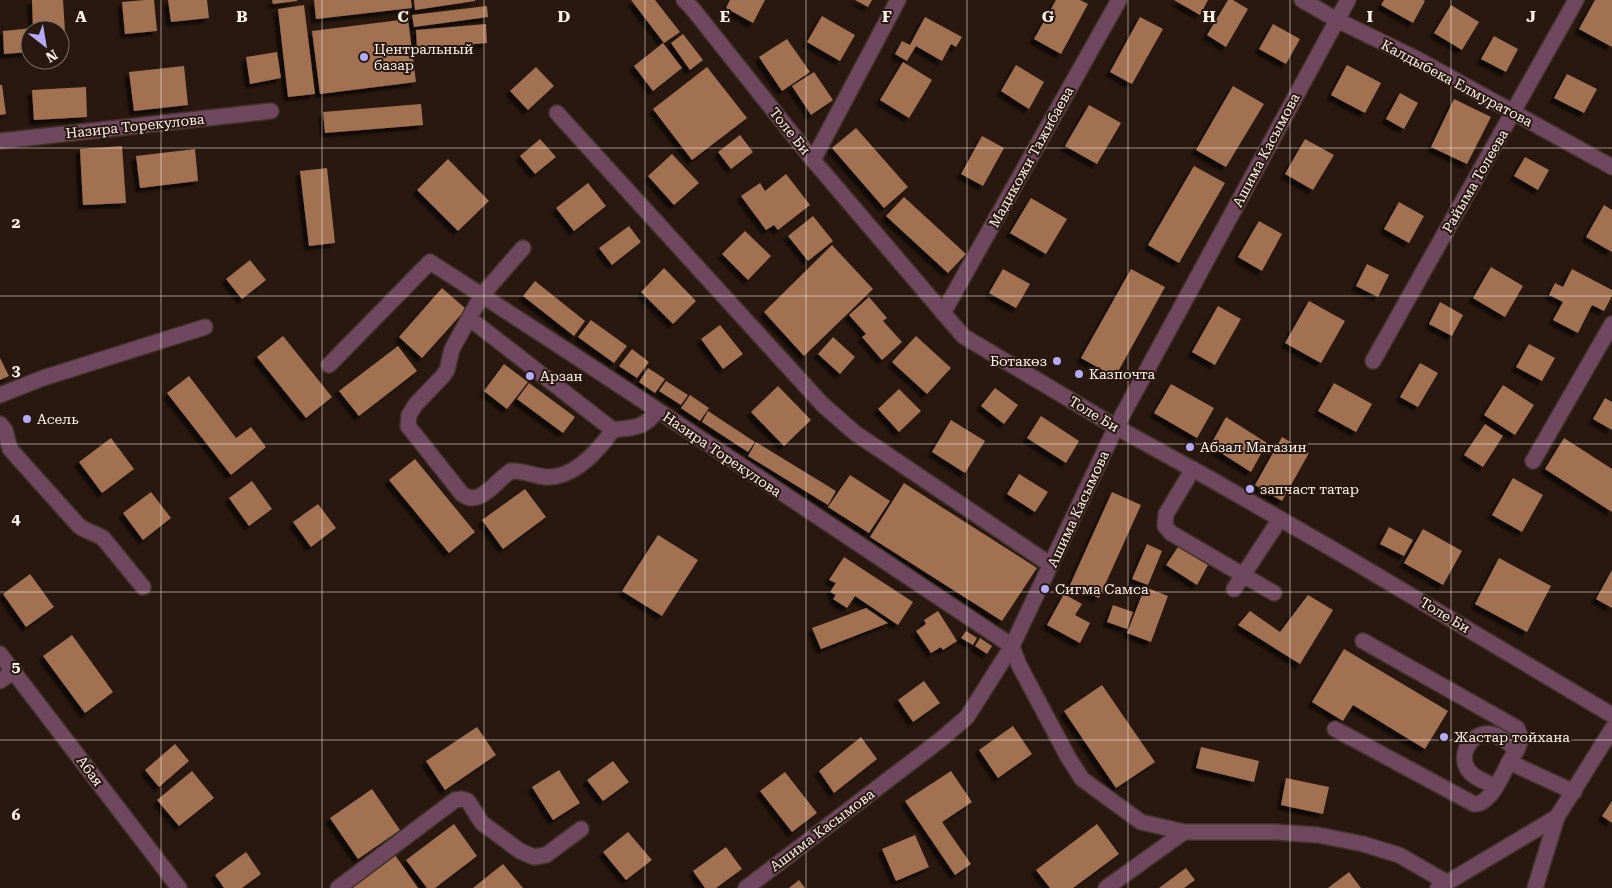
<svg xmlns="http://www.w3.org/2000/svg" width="1612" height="888" viewBox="0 0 1612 888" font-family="'Roboto Serif',serif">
<defs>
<filter id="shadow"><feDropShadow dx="-4.5" dy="4.5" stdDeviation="1" flood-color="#0009"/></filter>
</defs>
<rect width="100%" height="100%" fill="#28180f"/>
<path fill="#a27151" filter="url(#shadow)" d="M32,0H63L65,32H60V30H30V52L4,54L3,31L33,28Z
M145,0H154L157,31L125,34L122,2Z
M168,0H207L209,18L171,22Z
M272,0H297V1L273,4Z
M314,0H411L412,8L316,19Z
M414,0H475V1L415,10Z
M631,0H655L680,32L664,43Z
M730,0H765L753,23L726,8Z
M855,0H872L868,7Z
M1056,0H1080L1088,4L1061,54L1034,39Z
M1174,0H1208L1200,15Z
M1228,0H1233L1248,9L1226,47L1207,35Z
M1384,0H1423L1425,1L1413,23L1381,5Z
M1595,0H1612V47L1579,29Z
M304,5L315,94L288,97L278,9Z
M1451,5L1479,22L1462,50L1434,33Z
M487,6L488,17L414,27L412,15Z
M822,16L855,35L840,61L807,42Z
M925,17L962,37L956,47L951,44L942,61L916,46L907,61L895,54L902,41L910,45Z
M1140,17L1163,29L1132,84L1110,72Z
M408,19L416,82L320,94L312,31Z
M486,24L487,43L417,49L416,30Z
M1273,24L1300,39L1286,64L1259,49Z
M683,34L703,60L690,70L671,43Z
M1494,36L1518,49L1506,72L1481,59Z
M787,39L810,72L782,91L759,57Z
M663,43L682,68L653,91L634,66Z
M277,52L281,78L250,84L246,57Z
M903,62L932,80L909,118L880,100Z
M1016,65L1044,82L1029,109L1001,91Z
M1347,65L1381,83L1365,113L1331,95Z
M184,66L188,105L134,111L129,72Z
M536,67L554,86L528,110L510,91Z
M707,67L747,118L692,160L653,109Z
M814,72L833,100L811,115L792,86Z
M1567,74L1597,89L1584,113L1554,98Z
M0,85H2L6,114L0,115Z
M1233,86L1264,104L1226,167L1196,150Z
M86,87L87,117L34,120L32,90Z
M1400,93L1418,103L1404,129L1386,119Z
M1454,99L1491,117L1467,164L1431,147Z
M421,104L423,125L325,133L323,112Z
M1089,105L1121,123L1097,164L1065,146Z
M856,128L908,187L884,208L832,148Z
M740,135L753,152L731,169L718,152Z
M982,136L1004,148L983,186L961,174Z
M540,139L556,157L535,174L520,156Z
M1305,139L1334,155L1313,190L1285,174Z
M122,146L126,203L83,205L80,149Z
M195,149L198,181L140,188L136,156Z
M672,154L699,183L674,205L648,176Z
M1525,157L1549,170L1538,190L1514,176Z
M448,159L489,201L458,231L417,190Z
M1194,166L1225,183L1179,263L1148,245Z
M327,168L335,243L309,246L300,171Z
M786,174L810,205L778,230L774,225L766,230L741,196L760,183L765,191Z
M588,183L606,206L574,231L556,208Z
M904,197L966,254L948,273L886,216Z
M1031,198L1067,219L1046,254L1010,233Z
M1399,202L1424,216L1409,243L1384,229Z
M1604,205L1612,210V252L1586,237Z
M813,216L833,241L808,261L788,236Z
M1259,221L1282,234L1262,271L1238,257Z
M629,226L641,242L612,265L599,248Z
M745,231L771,256L748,280L722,254Z
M832,245L873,289L804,356L764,312Z
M250,260L266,280L242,299L226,279Z
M1367,264L1389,275L1378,297L1356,286Z
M1491,267L1523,286L1505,317L1473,298Z
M664,268L696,301L673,324L641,292Z
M1003,269L1030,284L1016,308L989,293Z
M1131,269L1165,287L1115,377L1081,358Z
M1572,269L1612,290V296L1604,311L1592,305L1578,333L1553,320L1563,302L1549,295L1555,283L1563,287Z
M535,281L585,321L574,336L523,296Z
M442,288L466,309L422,358L399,337Z
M869,297L887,318L883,321L902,342L882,360L862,337L866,334L849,315Z
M1309,301L1345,321L1321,363L1285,343Z
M1440,302L1463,315L1452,336L1429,324Z
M1218,306L1241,319L1215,365L1192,352Z
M591,320L627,346L614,363L578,337Z
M720,325L743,354L723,369L701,339Z
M283,336L332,397L306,418L257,357Z
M916,336L951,368L927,394L892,362Z
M833,337L855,357L840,374L818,354Z
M1529,344L1555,358L1542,381L1516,367Z
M398,346L417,371L359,416L339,391Z
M632,349L649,362L637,378L619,366Z
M0,358L9,376L0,380Z
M1420,363L1438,373L1418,407L1400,397Z
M504,364L528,382L507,409L484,391Z
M648,368L665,379L655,393L639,382Z
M189,376L236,438L251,427L266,447L231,475L167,393Z
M666,381L688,395L681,405L659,391Z
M529,383L575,417L563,433L517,399Z
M1334,383L1372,404L1356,432L1318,411Z
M1171,384L1214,408L1197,438L1154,413Z
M1503,385L1534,405L1515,435L1484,415Z
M778,386L811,420L784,446L751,412Z
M995,388L1018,405L1004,424L981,406Z
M899,389L921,411L899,432L878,409Z
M690,395L709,408L700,421L681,408Z
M1605,398L1612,402V430L1593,419Z
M708,411L755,442L748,452L702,422Z
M1041,416L1079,441L1066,463L1027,438Z
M1226,417L1267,443L1251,472L1210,446Z
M951,420L985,441L965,473L932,452Z
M1485,424L1503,436L1483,467L1464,455Z
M1282,437L1309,453L1282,501L1255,485Z
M111,438L134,469L102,493L79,462Z
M1564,438L1612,469V512L1545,469Z
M756,442L836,491L828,505L748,456Z
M415,459L475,532L449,553L389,480Z
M1019,474L1048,492L1035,512L1007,494Z
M850,475L890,501L869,533L828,507Z
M1513,478L1543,495L1522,532L1492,515Z
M252,481L272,509L249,526L229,498Z
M904,483L1037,568L1002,621L870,537Z
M525,489L546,517L503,549L482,520Z
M151,492L171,518L143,540L123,513Z
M1112,492L1141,505L1099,598L1070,585Z
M318,504L336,528L311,547L293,522Z
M1389,527L1413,540L1404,556L1380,544Z
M1423,529L1462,551L1443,585L1404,563Z
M658,535L698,560L662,616L622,591Z
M1147,544L1162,551L1148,585L1132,579Z
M1178,547L1208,565L1197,585L1166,565Z
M844,557L913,602L898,625L855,596L847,608L833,599L836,595L830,592L836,583L829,580Z
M1499,558L1551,586L1527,632L1475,604Z
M1612,570V608L1596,599Z
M30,574L54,607L26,627L3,594Z
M1145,587L1168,596L1151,642L1127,633Z
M1064,594L1082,604L1075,615L1090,623L1080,643L1047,625Z
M1308,595L1333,610L1300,664L1238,625L1250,611L1280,632Z
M1113,605L1133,612L1127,629L1107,622Z
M866,608L888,623L821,649L812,628Z
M938,611L957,641L943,650L941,647L931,653L916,631L926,624L924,620Z
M966,631L977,638L973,645L961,638Z
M72,635L113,692L85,713L43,656Z
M980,638L992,646L987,654L975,646Z
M1344,649L1448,711L1425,749L1353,705L1343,721L1312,702Z
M924,681L940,703L913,722L898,700Z
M1102,685L1155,762L1116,788L1064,711Z
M1013,726L1032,754L998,778L979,750Z
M477,727L496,755L445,790L426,761Z
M861,737L877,759L834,793L819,771Z
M175,744L189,761L159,787L145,770Z
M1201,747L1259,761L1254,782L1196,768Z
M613,761L629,782L603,801L587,780Z
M559,770L580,803L553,820L532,787Z
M192,771L214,798L179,826L157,800Z
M951,771L972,802L942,822L971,864L955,875L905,801Z
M785,772L817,813L792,832L760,791Z
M1286,778L1329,787L1323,814L1281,805Z
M372,789L400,830L358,859L330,818Z
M1612,801V823L1602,816Z
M454,824L477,856L435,888H427L406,860Z
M1097,824L1119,854L1073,888H1050L1036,870Z
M628,832L652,860L626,880L603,852Z
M915,835L929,867L896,881L882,849Z
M726,847L742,869L716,888H705L693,871Z
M246,852L261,874L242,888H224L215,875Z
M395,855L418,888H347Z
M503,864L523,888H473Z
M1186,868L1195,880L1184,888H1159Z
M1349,872L1361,888H1328Z
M799,880L805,888H789Z"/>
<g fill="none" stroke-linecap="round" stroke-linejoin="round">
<defs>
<path id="minor" d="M1302,0L1337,20L1419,60L1612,167
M557,113L822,404L855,433L1051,565
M0,141L271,111
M813,160L898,0
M523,248L482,295L452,349L447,370L442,377L416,404L409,415L408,426L462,494C480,508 496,480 511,471C523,470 534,476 545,477C574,479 598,451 613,430C635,427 643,429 657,411
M943,313L1119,0
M469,318L613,430
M1373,361L1576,0
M329,365L430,262C626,387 819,518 1012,646
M0,395L43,378L205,327
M0,424L5,430L10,449L79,526C87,532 95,533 103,538L143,587
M1533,461L1612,324
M1193,469L1166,514L1165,526L1171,533L1274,593
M1234,589L1280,519
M1363,641L1517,728L1521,739L1517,750L1509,762
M1012,646L1019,665L1068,757L1082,779L1141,822L1184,832H1275L1318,835L1363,844L1399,855L1446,882
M0,654L179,888
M0,681L14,671
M1335,729L1474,804C1490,805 1503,774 1509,762L1574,792
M1496,787C1487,782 1475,779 1469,771C1457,755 1471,732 1490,734C1501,735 1509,744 1517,750
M338,888L455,800L462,799L468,801L482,823L520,851L534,857L546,855L581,829
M746,888L939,741L967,717L1012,646L1116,427L1348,0
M1106,888L1184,832
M1535,888L1557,817"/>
<path id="tertiary" d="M684,0L692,8L813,160L963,336L1116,427L1214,481L1336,551L1612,715
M1438,888L1557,817L1612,729"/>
</defs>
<use href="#minor" stroke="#423229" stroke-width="18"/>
<use href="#tertiary" stroke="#423229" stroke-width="18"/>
<use href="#minor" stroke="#6f485f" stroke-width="15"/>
<use href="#tertiary" stroke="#6f485f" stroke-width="15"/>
</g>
<path fill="none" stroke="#fdf2eb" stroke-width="1" stroke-opacity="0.55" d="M161,0V888M322,0V888M484,0V888M645,0V888M806,0V888M967,0V888M1128,0V888M1290,0V888M1451,0V888M0,148H1612M0,296H1612M0,444H1612M0,592H1612M0,740H1612"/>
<g fill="#b6abf8" stroke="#28180f" stroke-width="2">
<circle cx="364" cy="57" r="5"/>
<circle cx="1057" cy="361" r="5"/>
<circle cx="1079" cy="374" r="5"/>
<circle cx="530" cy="376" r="5"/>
<circle cx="27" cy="419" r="5"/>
<circle cx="1190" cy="447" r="5"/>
<circle cx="1250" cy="489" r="5"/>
<circle cx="1045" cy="589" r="5"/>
<circle cx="1444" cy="737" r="5"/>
</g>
<g text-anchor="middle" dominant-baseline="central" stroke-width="4" stroke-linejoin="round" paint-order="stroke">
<g font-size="14" fill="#fdf2eb" stroke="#28180f" text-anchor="start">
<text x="374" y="49">Центральный<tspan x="374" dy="16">базар</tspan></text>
<text x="1047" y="361" text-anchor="end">Ботакөз</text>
<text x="1089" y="374">Казпочта</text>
<text x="540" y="376">Арзан</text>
<text x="37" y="419">Асель</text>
<text x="1200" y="447">Абзал Магазин</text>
<text x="1260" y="489">запчаст татар</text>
<text x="1055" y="589">Сигма Самса</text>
<text x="1454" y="737">Жастар тойхана</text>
</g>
<g font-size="14" fill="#fdf2eb" stroke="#28180f">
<text transform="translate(1457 83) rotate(28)">Калдыбека Елмуратова</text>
<text transform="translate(135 126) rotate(-6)">Назира Торекулова</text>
<text transform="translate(790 131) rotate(51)">Толе Би</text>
<text transform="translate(1266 150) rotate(-62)">Ашима Касымова</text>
<text transform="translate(1031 157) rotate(-61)">Мадикожи Тажибаева</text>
<text transform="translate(1475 181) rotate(-60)">Райыма Толеева</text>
<text transform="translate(1094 414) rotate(31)">Толе Би</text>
<text transform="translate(722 454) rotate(34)">Назира Торекулова</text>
<text transform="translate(1078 509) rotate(-65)">Ашима Касымова</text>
<text transform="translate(1445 615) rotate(31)">Толе Би</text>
<text transform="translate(90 771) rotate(53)">Абая</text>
<text transform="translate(822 830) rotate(-37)">Ашима Касымова</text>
</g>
</g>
<g font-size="16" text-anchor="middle" font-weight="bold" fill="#fdf2eb" stroke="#28180f" stroke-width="4" stroke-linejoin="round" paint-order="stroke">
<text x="81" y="22">A</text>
<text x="242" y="22">B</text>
<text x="403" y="22">C</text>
<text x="564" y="22">D</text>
<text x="725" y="22">E</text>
<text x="887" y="22">F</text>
<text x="1048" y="22">G</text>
<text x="1209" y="22">H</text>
<text x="1370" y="22">I</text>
<text x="1531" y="22">J</text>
<text x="16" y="228">2</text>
<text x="16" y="376">3</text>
<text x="16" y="524">4</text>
<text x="16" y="672">5</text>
<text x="16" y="820">6</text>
</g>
<g transform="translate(45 45) rotate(149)"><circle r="24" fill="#28180f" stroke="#7d6f67"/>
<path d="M0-4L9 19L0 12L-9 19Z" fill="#b6abf8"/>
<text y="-8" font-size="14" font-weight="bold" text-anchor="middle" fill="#fdf2eb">N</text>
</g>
</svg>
